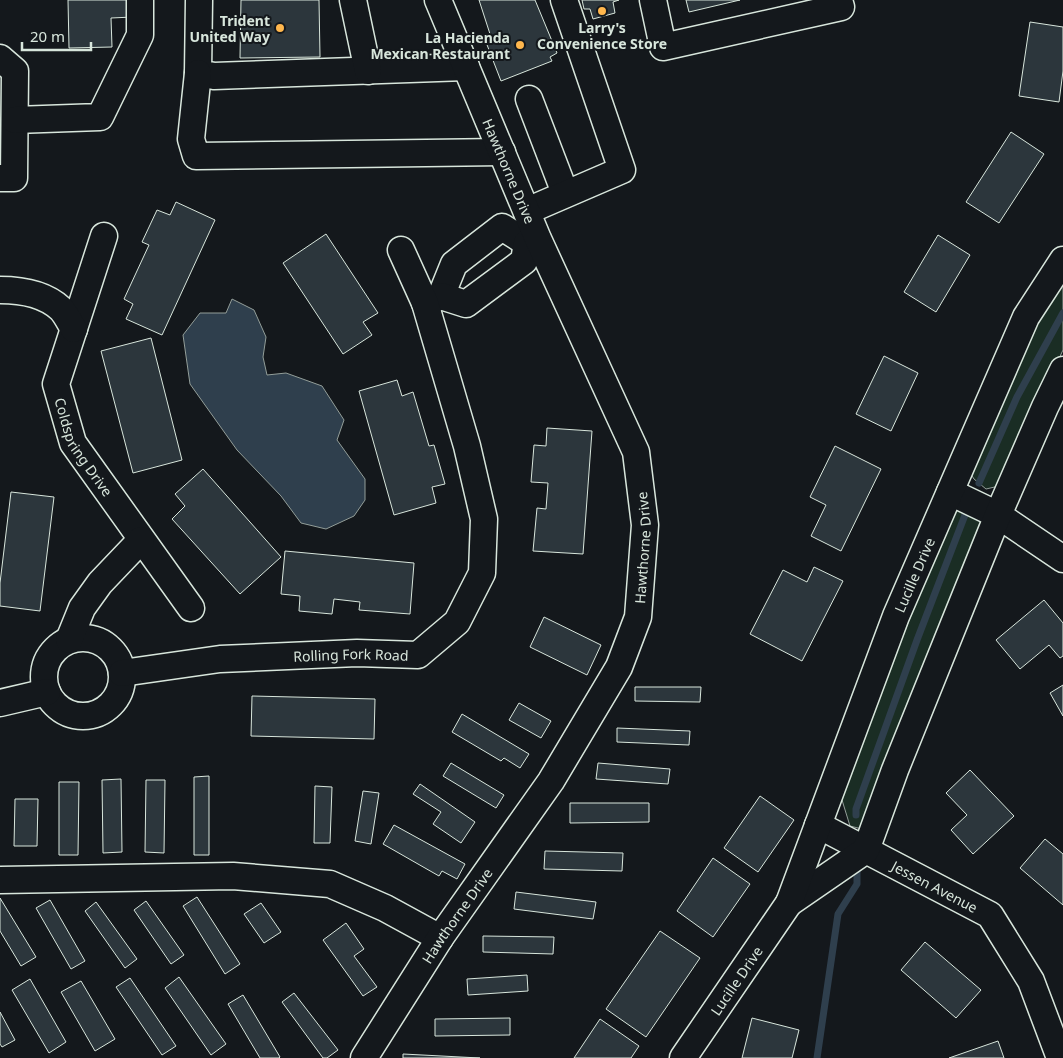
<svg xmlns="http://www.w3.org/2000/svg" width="1063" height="1058" viewBox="0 0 1063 1058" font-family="'Noto Sans',sans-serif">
<rect width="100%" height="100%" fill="#14181c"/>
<path fill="#1a2d24" stroke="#939e99" d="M1063,278V350L999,486L986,489L974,479L970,473L1045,306Z
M957,506L985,522L866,830L850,826L842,800L848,774L952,512Z"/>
<path fill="#2f3f4d" stroke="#939e99" d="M232,299L254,310L266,337L263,357L267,375L286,373L322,386L344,420L337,440L365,479V500L354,516L326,529L301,523L281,496L237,450L190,384L183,335L200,313H226Z"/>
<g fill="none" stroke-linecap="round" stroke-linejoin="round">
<path stroke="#2f3f4d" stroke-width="7" d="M979,483L1017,397L1063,313
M856,815V809L917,640L965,515
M817,1058L838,914L857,884V870"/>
</g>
<path fill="#2c363c" stroke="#d8e6dc" d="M68,0H132L133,17L111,18L112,47L69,48Z
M241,0H319L320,57L240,58Z
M479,0H535L557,53L550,57L552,61L501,81L484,37L490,34Z
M582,0H619L613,2L615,13L593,19L590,9H584Z
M686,0H740L689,12Z
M1030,22L1063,27V71L1059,102L1019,96Z
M1011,132L1044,154L999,223L966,202Z
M176,202L215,220L162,335L126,319L133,304L124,299L149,245L142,242L157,210L170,215Z
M326,234L378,313L363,322L372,335L343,354L283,263Z
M938,235L970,255L936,312L904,292Z
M151,338L182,460L133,473L101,351Z
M884,356L918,373L891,431L856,414Z
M397,380L402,396L413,392L429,446L434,445L445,484L432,487L436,503L394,515L359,391Z
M547,428L592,431L583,554L533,551L537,508L546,509L548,483L531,482L534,445L546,446Z
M835,446L881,469L841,551L811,536L826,505L810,497Z
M203,469L281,557L240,594L172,519L185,506L175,494Z
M11,492L54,497L40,611L0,606V583Z
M285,551L414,563L410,614L359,610L360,602L334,599L332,614L299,611L300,596L281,594Z
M814,567L843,581L802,661L750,634L783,570L807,582Z
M1044,600L1063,623V656L1060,658L1049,645L1020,669L996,640Z
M544,617L601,645L587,675L530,647Z
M1063,685V716L1050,693Z
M635,687H701L700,702L635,701Z
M252,696L375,699L374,739L251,736Z
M519,703L551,721L541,738L509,720Z
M462,714L529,754L520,768L504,758L501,761L452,732Z
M617,728L690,731L689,745L617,742Z
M451,763L504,795L496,808L443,776Z
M598,763L670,769L668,784L596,779Z
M970,770L1014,816L973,854L951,830L967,815L946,793Z
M209,776V855H194V777Z
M121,779L122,852L103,853L102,780Z
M146,780H165L164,853L145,852Z
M59,782H79L78,855H59Z
M420,784L475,822L461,843L433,824L441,812L413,794Z
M315,786L332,787L330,843H314Z
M363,791L379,793L371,844L355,841Z
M760,796L794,820L758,872L724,848Z
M15,799H38L37,846H14Z
M570,803H649V822L570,823Z
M394,825L465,864L457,879L442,871L439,876L383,844Z
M1045,839L1063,854V905L1020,868Z
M545,851L623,853L622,871L544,869Z
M713,858L750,884L713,937L677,911Z
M516,892L596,902L593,919L514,909Z
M197,897L240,964L225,974L183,906Z
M0,898L36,957L21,966L0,931Z
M50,900L85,961L71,969L36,908Z
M146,901L184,955L171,964L134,910Z
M96,902L137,959L125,968L85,911Z
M261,903L281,932L264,943L244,914Z
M346,923L364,949L354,956L377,987L363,996L323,940Z
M660,931L700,958L646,1037L606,1009Z
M483,936L554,937L553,954L483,952Z
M925,942L981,990L956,1018L901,970Z
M527,975L528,991L468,995L467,979Z
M179,977L226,1044L211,1055L165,988Z
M130,978L176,1046L162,1055L116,987Z
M30,979L66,1042L49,1053L12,990Z
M81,981L115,1039L95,1051L61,992Z
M294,993L338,1050L327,1058H323L282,1002Z
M243,995L280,1057L279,1058H260L228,1004Z
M0,1012L15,1040L2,1047L0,1044Z
M510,1018V1035L435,1036V1019Z
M752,1018L799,1030L792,1058H742Z
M600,1019L639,1046L631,1058H574Z
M998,1041L1004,1058H949Z
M403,1054L480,1058H403Z"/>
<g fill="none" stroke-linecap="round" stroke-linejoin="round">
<defs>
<g id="minor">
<path d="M199,0L198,73L214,76L466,67"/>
<path d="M353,0L368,71"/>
<path d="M653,0L663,47L841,7L839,0"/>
<path d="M0,58L15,71L14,178H0"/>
<path d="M198,73L191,139L196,156L502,152"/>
<path d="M529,99L565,193"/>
<path d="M15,120L100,117L140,35V0"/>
<path d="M527,211L622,170L564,0"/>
<path id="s1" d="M104,236L56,384L73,443L191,608"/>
<path d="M0,290C20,290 45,294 61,309C66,314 70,323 74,329"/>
<path d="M441,296L454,264L502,227L527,243"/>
<path d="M425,303L441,296L466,304L524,261L527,243"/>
<path d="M950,492L998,515L1063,559"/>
<circle cx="83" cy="677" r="39"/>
<path d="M69,640L82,608L100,583L141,540"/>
<path id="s2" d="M122,673L220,659L357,653L418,655L457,622L482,573L484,519L467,446L425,303L401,250"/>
<path d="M0,703L47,692"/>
<path id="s3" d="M818,825L990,915L1031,981L1060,1058"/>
<path d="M0,880L233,876L330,884L385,908L440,938"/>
<path d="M789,903L866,850L895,770L998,515L1045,407L1063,370"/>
<path id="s4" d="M364,1058L440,938L551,781L619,667L638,617L645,525L636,452L538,239L438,0"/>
<path id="s5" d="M683,1058L789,903L896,616L1026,317L1063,260"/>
</g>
</defs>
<use href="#minor" stroke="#d8e6dc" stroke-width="29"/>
<use href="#minor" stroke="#14181c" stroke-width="26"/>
</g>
<g fill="#ffb74d" stroke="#14181c" stroke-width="2">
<circle cx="602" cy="11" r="5"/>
<circle cx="280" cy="28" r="5"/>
<circle cx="520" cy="45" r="5"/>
</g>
<g text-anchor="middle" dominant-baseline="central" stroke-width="4" stroke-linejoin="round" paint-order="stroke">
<g font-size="14" font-weight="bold" fill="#d8e6dc" stroke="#14181c" text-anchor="end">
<text x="270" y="20">Trident<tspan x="270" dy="16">United Way</tspan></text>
<text x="602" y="27" text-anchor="middle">Larry's<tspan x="602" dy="16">Convenience Store</tspan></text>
<text x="510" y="37">La Hacienda<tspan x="510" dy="16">Mexican Restaurant</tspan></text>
</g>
<g font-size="14" fill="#d8e6dc" stroke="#14181c">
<text transform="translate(509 171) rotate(67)">Hawthorne Drive</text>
<text stroke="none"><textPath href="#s1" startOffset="225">Coldspring Drive</textPath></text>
<text stroke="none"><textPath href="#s4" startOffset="590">Hawthorne Drive</textPath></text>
<text stroke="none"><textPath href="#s5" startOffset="539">Lucille Drive</textPath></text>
<text stroke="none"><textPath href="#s2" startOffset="230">Rolling Fork Road</textPath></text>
<text stroke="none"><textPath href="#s3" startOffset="132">Jessen Avenue</textPath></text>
<text stroke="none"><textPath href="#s4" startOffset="170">Hawthorne Drive</textPath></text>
<text stroke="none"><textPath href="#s5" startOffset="94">Lucille Drive</textPath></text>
</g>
</g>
<path d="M22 42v8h69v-8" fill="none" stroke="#d8e6dc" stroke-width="2.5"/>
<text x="30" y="42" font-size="15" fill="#d8e6dc" stroke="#14181c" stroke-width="4" paint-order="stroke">20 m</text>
</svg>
